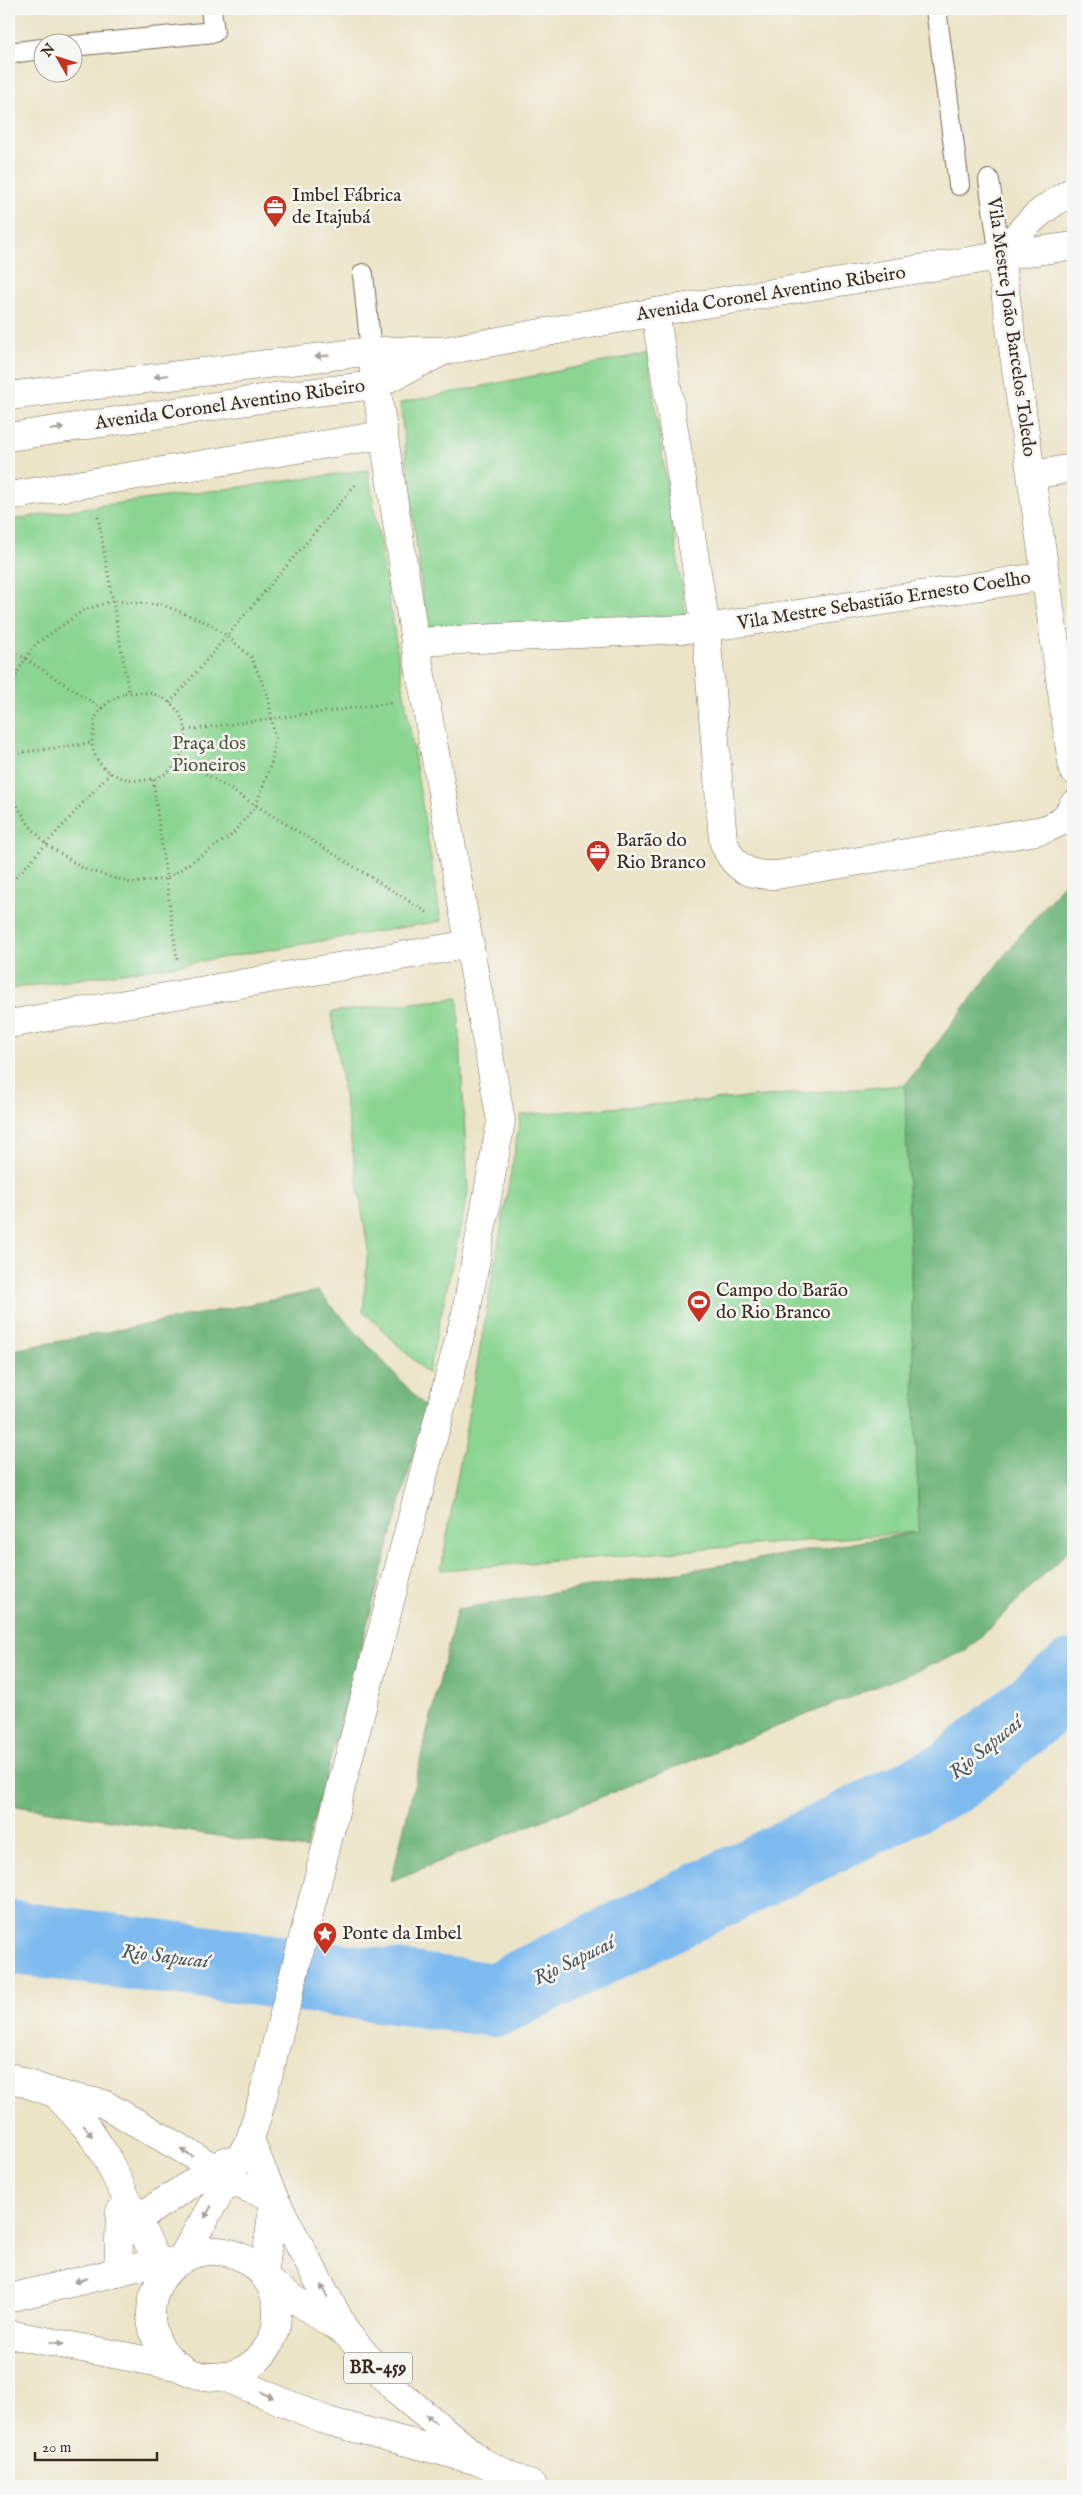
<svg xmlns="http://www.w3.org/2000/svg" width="1082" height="2495" viewBox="0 0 1082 2495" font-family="'IM FELL English',serif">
<rect width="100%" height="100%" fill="#f6f6f2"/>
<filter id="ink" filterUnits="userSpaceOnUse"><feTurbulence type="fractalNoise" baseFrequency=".02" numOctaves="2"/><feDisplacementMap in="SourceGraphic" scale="10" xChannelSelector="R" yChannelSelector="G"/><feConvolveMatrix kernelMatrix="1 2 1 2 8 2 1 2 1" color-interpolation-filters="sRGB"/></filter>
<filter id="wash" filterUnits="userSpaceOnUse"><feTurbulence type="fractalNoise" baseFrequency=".0096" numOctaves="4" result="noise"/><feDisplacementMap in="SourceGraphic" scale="20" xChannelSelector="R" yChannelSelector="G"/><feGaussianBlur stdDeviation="1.12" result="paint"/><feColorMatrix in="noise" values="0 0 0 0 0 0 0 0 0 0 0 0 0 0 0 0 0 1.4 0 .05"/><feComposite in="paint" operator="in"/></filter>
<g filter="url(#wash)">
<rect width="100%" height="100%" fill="#ece4c7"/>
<path fill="#8bd592" stroke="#638058" d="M647,353L688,629L426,626L400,403Z
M368,470L441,921L178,965L9,989V520L97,506Z
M458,998L468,1193L428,1374L363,1311L368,1249L331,1012Z
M905,1085L919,1532L441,1570L521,1115Z"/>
<path fill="#70b67c" stroke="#56704d" d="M1073,873V1546L966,1651L391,1881L457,1609L919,1532L905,1085L1003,957Z
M318,1291L426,1408L306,1849L9,1805V1351Z"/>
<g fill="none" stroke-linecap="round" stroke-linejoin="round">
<path stroke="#7dbaef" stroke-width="74" d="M9,1937L495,2000L952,1777L1073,1677"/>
</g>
</g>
<g filter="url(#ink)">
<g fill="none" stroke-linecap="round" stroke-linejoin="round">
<defs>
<path id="lane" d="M936,9L959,185
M72,46L214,32L211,9
M9,53L42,49
M989,180L1000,256
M363,274L371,351"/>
<path id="street" d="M1073,246L1000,256L1073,770
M655,312L706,628L723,840C733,868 747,876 777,875L1042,830C1058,825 1066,820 1073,805
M1033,475L1073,468
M9,496L383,435
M415,642L706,628L1045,576
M9,1024L470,944
M9,2077L56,2094L104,2104L213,2167L227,2180
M56,2094L88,2129L106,2156L164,2275
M120,2230L226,2161
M118,2272L120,2212"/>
<path id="secondary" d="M371,351H444L655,312L1000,256C1026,224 1037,211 1073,191
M375,385L438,354"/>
<path id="primary" d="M9,396L371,351L415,642L501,1121L466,1313L344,1776L262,2100L250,2140L180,2261
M9,437L274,397L375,385
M250,2140L274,2198L264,2276
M227,2180L274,2198L347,2334"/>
<path id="highway" d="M151 2314a63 63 0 1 1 126 0a63 63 0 1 1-126 0Z
M269,2282L347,2334L399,2393L475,2456
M9,2298L158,2262L180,2261
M9,2334L181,2367
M222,2376L328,2421L482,2462L533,2486"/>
</defs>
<use href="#lane" stroke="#796b59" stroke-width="22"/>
<use href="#street" stroke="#796b59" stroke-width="29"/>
<use href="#secondary" stroke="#796b59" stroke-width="29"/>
<use href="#primary" stroke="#796b59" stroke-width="29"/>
<use href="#highway" stroke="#796b59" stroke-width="29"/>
<path stroke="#796b59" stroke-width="3" stroke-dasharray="1 4" stroke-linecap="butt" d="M98,517L129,693
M9,648L103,709
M9,689L25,659L37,643L84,610L112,601L163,605L208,623L227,636L251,657L268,696L275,738L272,761L256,805L232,835L166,879L131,883L84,869L46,844L29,825L9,792
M125,693C134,693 147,691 156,695C182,705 192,730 181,756C165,794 94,786 92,742C92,739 94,735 94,731C95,728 94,723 95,720C98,707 114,698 125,693Z
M170,703L356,484
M186,730L391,703
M9,754L92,743
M180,758L428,913
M153,780L177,960
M9,885L111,772"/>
<use href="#lane" stroke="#fff" stroke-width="20"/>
<use href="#street" stroke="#fff" stroke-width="28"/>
<use href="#secondary" stroke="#fff" stroke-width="28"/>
<use href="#primary" stroke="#fff" stroke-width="28"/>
<use href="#highway" stroke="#fff" stroke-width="28"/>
</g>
<defs><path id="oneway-solid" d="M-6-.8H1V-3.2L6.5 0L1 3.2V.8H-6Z" transform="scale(1.25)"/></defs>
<g fill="#a79f9a">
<use href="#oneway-solid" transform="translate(322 356) rotate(174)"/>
<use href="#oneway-solid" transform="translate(161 376) rotate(173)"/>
<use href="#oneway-solid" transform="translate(57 429) rotate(-8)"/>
<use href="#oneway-solid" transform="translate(88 2131) rotate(53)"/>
<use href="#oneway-solid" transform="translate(187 2153) rotate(-150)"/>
<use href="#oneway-solid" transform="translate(208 2212) rotate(120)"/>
<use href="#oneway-solid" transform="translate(81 2280) rotate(167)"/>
<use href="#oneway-solid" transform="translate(324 2291) rotate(-118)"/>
<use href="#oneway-solid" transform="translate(57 2343) rotate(10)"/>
<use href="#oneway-solid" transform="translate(267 2395) rotate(23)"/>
<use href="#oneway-solid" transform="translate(431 2419) rotate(-140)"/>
</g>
</g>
<defs>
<symbol id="office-pin" viewBox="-11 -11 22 30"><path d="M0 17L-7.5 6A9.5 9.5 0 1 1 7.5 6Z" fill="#c8321e" stroke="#f6f6f2"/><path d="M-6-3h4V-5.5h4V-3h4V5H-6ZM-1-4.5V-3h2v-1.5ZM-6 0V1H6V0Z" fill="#fff"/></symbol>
<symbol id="stadium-pin" viewBox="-11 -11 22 30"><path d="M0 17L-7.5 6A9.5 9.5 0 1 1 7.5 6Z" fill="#c8321e" stroke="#f6f6f2"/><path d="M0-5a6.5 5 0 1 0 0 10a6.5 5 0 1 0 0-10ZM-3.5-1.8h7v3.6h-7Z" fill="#fff"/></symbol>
<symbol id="sight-pin" viewBox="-11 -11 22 30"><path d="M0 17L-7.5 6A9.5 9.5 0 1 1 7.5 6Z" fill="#c8321e" stroke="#f6f6f2"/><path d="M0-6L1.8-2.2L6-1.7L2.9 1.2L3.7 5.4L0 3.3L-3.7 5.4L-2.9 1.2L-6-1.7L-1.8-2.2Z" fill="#fff"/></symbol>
</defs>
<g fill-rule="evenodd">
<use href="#office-pin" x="261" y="193" width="28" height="38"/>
<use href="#office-pin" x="584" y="838" width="28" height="38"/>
<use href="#stadium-pin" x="685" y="1288" width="28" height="38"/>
<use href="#sight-pin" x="311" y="1920" width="28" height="38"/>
</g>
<g text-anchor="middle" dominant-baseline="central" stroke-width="5" stroke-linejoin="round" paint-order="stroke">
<rect fill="#f6f6f2" stroke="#73675e" stroke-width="1" x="344" y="2352.5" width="68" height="31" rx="4"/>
<g font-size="18" font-weight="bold" fill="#3b2a1e">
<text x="378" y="2368">BR-459</text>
</g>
<g font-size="19" fill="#3b2a1e" stroke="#f6f6f2" text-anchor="start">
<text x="292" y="196">Imbel Fábrica<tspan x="292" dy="22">de Itajubá</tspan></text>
<text x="616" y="841">Barão do<tspan x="616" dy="22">Rio Branco</tspan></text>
<text x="716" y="1291">Campo do Barão<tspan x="716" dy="22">do Rio Branco</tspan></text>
<text x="342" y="1934">Ponte da Imbel</text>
</g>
<g font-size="19" fill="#3b2a1e" stroke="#f6f6f2">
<text transform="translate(771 294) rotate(-9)">Avenida Coronel Aventino Ribeiro</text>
<text transform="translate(1011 327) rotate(82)">Vila Mestre João Barcelos Toledo</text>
<text transform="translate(230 405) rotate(-8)">Avenida Coronel Aventino Ribeiro</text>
<text transform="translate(884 601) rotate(-9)">Vila Mestre Sebastião Ernesto Coelho</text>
</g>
<g font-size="19" fill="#4f553b" stroke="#f6f6f2">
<text x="209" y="744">Praça dos<tspan x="209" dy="22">Pioneiros</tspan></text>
</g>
<g font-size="20" font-style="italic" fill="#4f555d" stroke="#f6f6f2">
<text transform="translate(986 1748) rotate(-39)">Rio Sapucaí</text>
<text transform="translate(165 1957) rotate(7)">Rio Sapucaí</text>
<text transform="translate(574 1961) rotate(-26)">Rio Sapucaí</text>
</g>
</g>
<rect width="1082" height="2495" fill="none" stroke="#f6f6f2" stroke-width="30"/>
<g transform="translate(58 58) rotate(309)"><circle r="24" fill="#f6f6f2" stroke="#aba49d"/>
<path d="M0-4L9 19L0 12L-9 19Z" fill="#c8321e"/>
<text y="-8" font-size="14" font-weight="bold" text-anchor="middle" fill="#3b2a1e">N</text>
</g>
<path d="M35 2452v8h122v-8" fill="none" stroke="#3b2a1e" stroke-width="2.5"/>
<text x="42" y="2452" font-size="15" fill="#3b2a1e" stroke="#f6f6f2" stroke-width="4" paint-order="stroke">20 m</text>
</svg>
